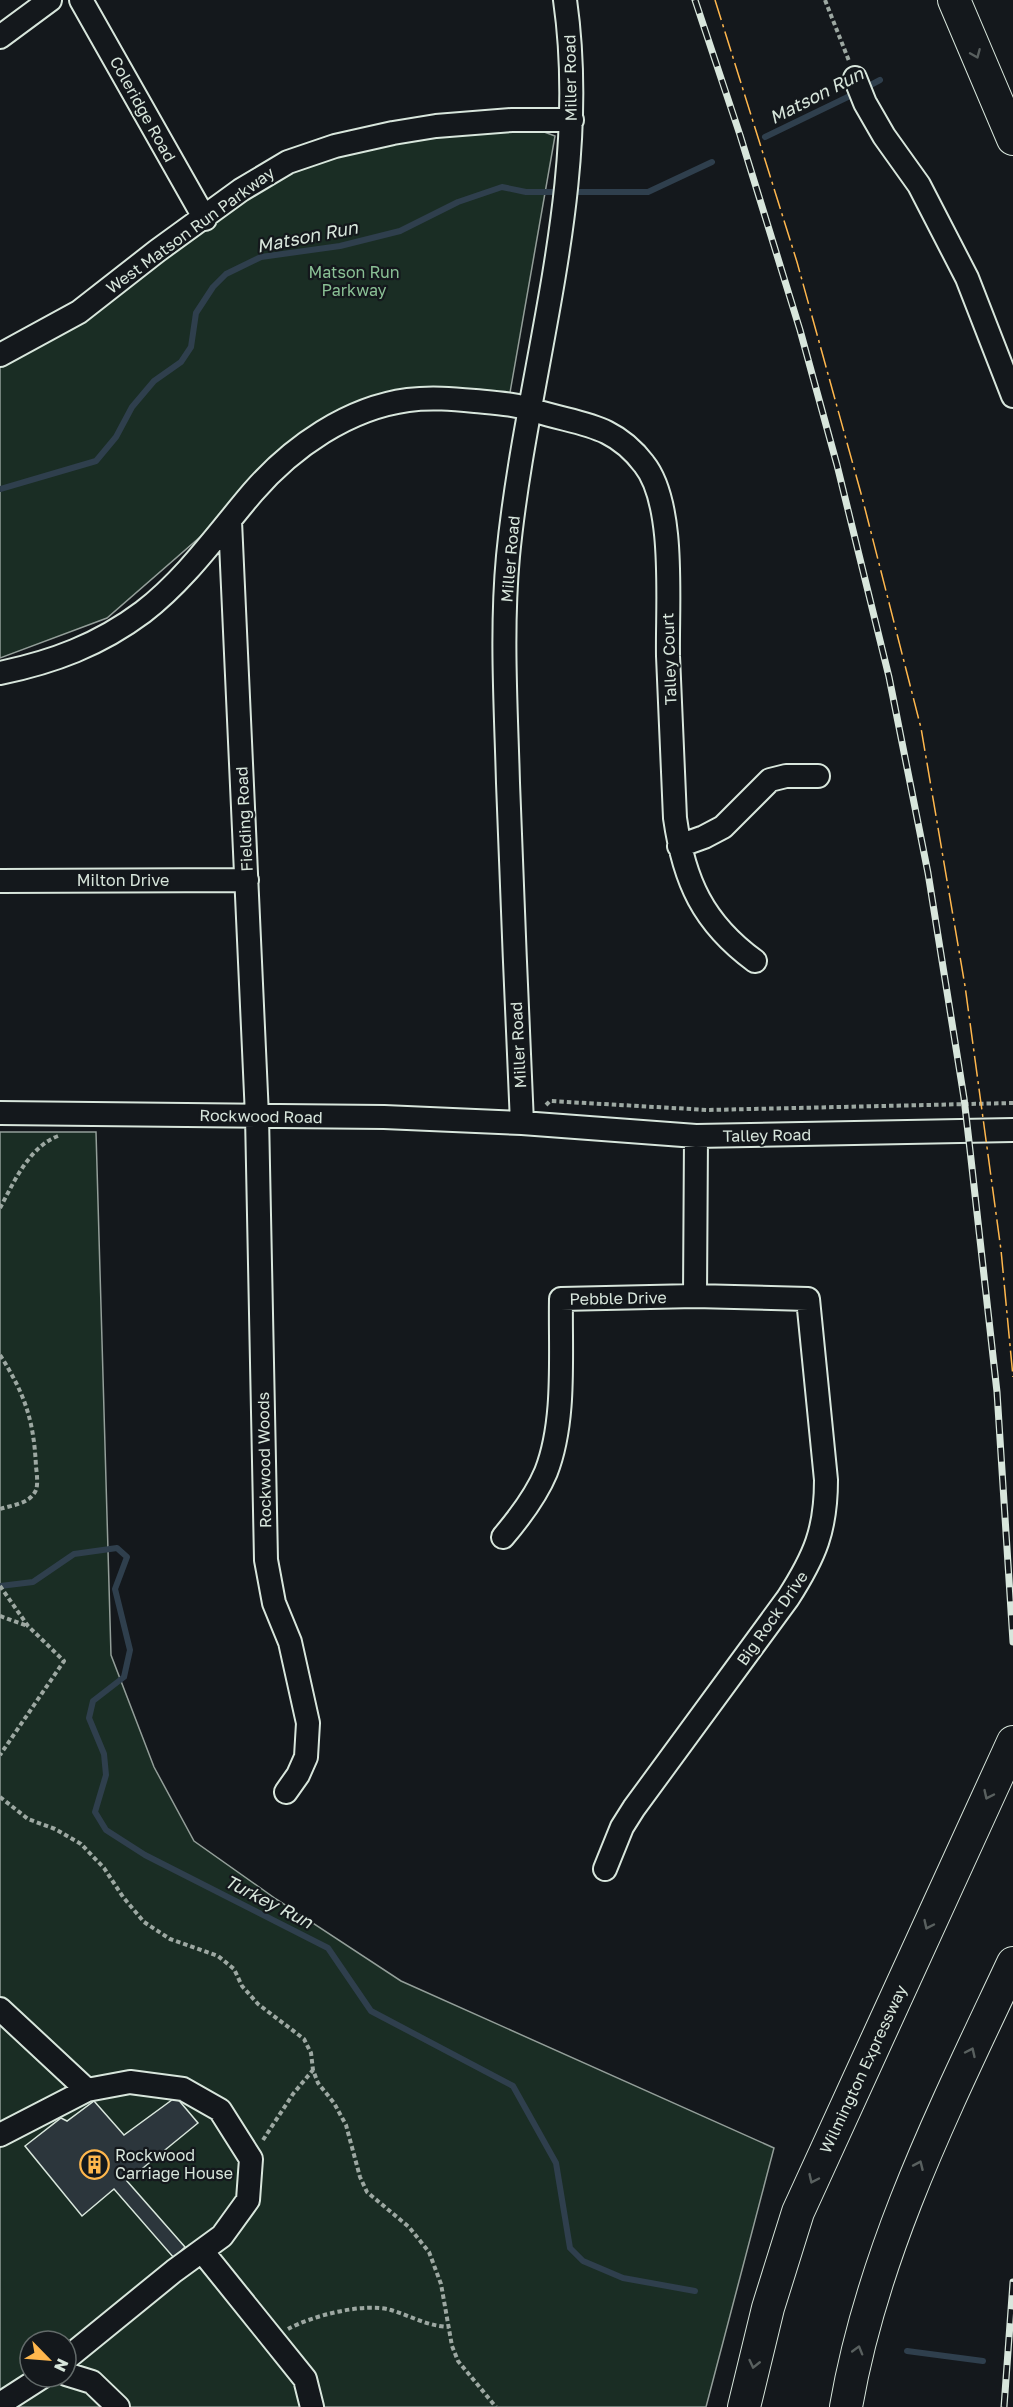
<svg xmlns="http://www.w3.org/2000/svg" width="1013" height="2407" viewBox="0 0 1013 2407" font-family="'Golos Text',sans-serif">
<rect width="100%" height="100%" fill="#14181c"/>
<path fill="#1a2d24" stroke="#939e99" stroke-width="1.5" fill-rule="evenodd" d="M512,120L555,136L508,404L433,398L333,426L253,491L107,618L0,658V355L288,162Z
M0,1132H96L111,1655L154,1767L194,1841L276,1899L401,1981L774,2148L706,2407H0ZM30,2341H66V2377H30Z"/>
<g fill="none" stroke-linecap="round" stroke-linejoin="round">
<path stroke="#2f3f4d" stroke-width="6" d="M865,88L880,80
M765,137L856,93
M0,489L96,461L116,437L132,407L154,381L181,362L191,347L196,313L213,287L226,274L261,257L340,246L400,231L458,202L502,187L526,192H648L712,162
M0,1586L33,1582L74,1554L117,1548L127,1557L115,1589L130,1650L124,1677L93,1701L89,1718L104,1754L106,1775L95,1812L106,1830L145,1855L328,1948L371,2011L513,2086L556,2163L570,2248L583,2261L623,2278L695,2291
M907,2351L983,2361"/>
</g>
<path fill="#2c363c" stroke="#d8e6dc" stroke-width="1.5" d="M176,2097L198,2123L127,2181L185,2247L174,2258L114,2189L82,2216L25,2146L61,2118L67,2121L94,2101L124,2135Z"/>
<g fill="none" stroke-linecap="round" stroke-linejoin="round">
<defs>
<path id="minor" d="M81,0L205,219
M0,37L50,0
M855,78L865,103L884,136L919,185L967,278L1013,396
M0,355L79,312L157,251L241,190L288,162L335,146L393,133L436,126L512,120H572
M230,521L257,1116L266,1560L274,1603L290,1642L308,1723L306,1757L298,1775L286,1792
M0,673C53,662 99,645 143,612C186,579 218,533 253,492C292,447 348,408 408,400C431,397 453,399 475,401C496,403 516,404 536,411C580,425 613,423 644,464C676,504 667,604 668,656C670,710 673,764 675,818C684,881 703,923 755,961
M679,846L704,837L723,827L770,780L786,776H818
M0,881L247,880
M0,1113L384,1117L522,1123L696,1136L1013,1130
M522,1123C517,1010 512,896 508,783C506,708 501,631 508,556C526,371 592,187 565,0
M695,1296L696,1136
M503,1537C520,1517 536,1496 546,1472C566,1421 560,1354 561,1299L695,1296L808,1299L826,1480C826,1530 815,1556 788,1598L634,1808L622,1827L605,1869
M0,2009L87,2090
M0,2135L87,2090L130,2082L183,2089L220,2110L251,2159L248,2200L222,2236L174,2271L66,2359
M202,2251L305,2379L312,2407
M66,2374L92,2382L118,2407
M0,2404L42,2377"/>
<path id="highway" d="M954,0L1013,139
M744,2407L768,2308L798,2212L1013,1742
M846,2407C873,2250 946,2106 1013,1963"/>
</defs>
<use href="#minor" stroke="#d8e6dc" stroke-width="26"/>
<use href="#highway" stroke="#d8e6dc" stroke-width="34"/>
<path stroke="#9da8a2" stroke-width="4" stroke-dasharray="4.5 3" stroke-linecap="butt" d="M825,0L849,61
M546,1105L550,1101L708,1110L1013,1103
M0,1208C14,1182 29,1147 58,1136
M0,1355C25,1394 34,1421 36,1467C37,1474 38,1485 36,1490C30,1504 12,1505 0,1509
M0,1586L28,1626L64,1661L0,1755
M0,1616L28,1626
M0,1797L28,1819L55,1829L81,1844L104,1868L123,1897L144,1922L170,1939L218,1956L234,1969L242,1986L258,2004L304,2039L311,2053L313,2070L318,2083L334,2103L346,2125L360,2177L367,2192L409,2227L429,2252L441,2284L452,2346L458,2361L496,2407
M263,2140L293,2094L313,2070
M288,2329C311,2316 365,2302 391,2310C411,2316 427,2326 449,2327"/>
<use href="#minor" stroke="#14181c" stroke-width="22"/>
<use href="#highway" stroke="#14181c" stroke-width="32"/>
<defs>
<path id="rail" d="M695,0L740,135L800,330L837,465L889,677L928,873L964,1098L970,1150L997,1392L1013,1642
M1004,2407L1013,2282"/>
</defs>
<use href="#rail" stroke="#d8e6dc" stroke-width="7"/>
<use href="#rail" stroke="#14181c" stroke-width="4.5" stroke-dasharray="14" stroke-linecap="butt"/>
<path stroke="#ffb74d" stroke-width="1.5" stroke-dasharray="21 4.5 3 4.5" stroke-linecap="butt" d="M715,0L797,262L862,497L921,728L965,986L1001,1250L1013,1377"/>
</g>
<defs><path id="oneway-chevron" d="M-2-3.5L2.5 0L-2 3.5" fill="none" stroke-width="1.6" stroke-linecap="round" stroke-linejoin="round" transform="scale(1.5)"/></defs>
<g stroke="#59605f">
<use href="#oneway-chevron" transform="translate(976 54) rotate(67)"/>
<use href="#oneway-chevron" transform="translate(988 1795) rotate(115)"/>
<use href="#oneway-chevron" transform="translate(928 1925) rotate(115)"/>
<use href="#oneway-chevron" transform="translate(971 2052) rotate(-65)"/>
<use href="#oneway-chevron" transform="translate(919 2165) rotate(-66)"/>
<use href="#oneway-chevron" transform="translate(813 2179) rotate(115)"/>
<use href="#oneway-chevron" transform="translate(858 2350) rotate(-74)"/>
<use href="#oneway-chevron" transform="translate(754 2364) rotate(103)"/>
</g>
<defs>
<symbol id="building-ring" viewBox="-11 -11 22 22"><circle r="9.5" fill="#14181c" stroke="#ffb74d" stroke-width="1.5"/><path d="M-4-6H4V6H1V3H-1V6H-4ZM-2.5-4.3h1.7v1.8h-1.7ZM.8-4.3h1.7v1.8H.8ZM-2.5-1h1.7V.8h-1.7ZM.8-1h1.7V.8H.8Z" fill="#ffb74d"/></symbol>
</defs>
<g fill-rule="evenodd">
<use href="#building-ring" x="78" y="2148" width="33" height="33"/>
</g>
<g text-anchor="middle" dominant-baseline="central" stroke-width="4.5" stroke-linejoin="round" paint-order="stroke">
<g font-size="16" fill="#d8e6dc" stroke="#14181c">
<text transform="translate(570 78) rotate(-91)">Miller Road</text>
<text transform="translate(143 109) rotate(61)">Coleridge Road</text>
<text transform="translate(190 230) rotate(-36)">West Matson Run Parkway</text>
<text transform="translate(510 559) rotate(-85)">Miller Road</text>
<text transform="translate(669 659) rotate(-92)">Talley Court</text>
<text transform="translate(244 819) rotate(-93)">Fielding Road</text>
<text x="123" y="880">Milton Drive</text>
<text transform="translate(518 1045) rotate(-93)">Miller Road</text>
<text transform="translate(261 1116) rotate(1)">Rockwood Road</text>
<text transform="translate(767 1135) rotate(-1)">Talley Road</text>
<text transform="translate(618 1298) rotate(-1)">Pebble Drive</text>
<text transform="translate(264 1460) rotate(-91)">Rockwood Woods</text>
<text transform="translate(772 1618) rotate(-55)">Big Rock Drive</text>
<text transform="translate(863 2069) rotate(-65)">Wilmington Expressway</text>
</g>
<g font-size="16" fill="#8ac095" stroke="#14181c">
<text x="354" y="272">Matson Run<tspan x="354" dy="18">Parkway</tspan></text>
</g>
<g font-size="16" fill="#d8e6dc" stroke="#14181c" text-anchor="start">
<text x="115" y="2155">Rockwood<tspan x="115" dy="18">Carriage House</tspan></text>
</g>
<g font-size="18" font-style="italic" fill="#d8e6dc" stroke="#14181c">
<text transform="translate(816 95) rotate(-27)">Matson Run</text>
<text transform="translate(307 236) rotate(-11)">Matson Run</text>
<text transform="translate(269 1901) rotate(27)">Turkey Run</text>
</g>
</g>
<g transform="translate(48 2359) rotate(115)"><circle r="28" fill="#14181c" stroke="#626a69" stroke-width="1.5"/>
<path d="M0-4.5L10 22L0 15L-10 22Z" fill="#ffb74d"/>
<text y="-9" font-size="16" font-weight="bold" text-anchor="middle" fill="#d8e6dc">N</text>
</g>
</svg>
